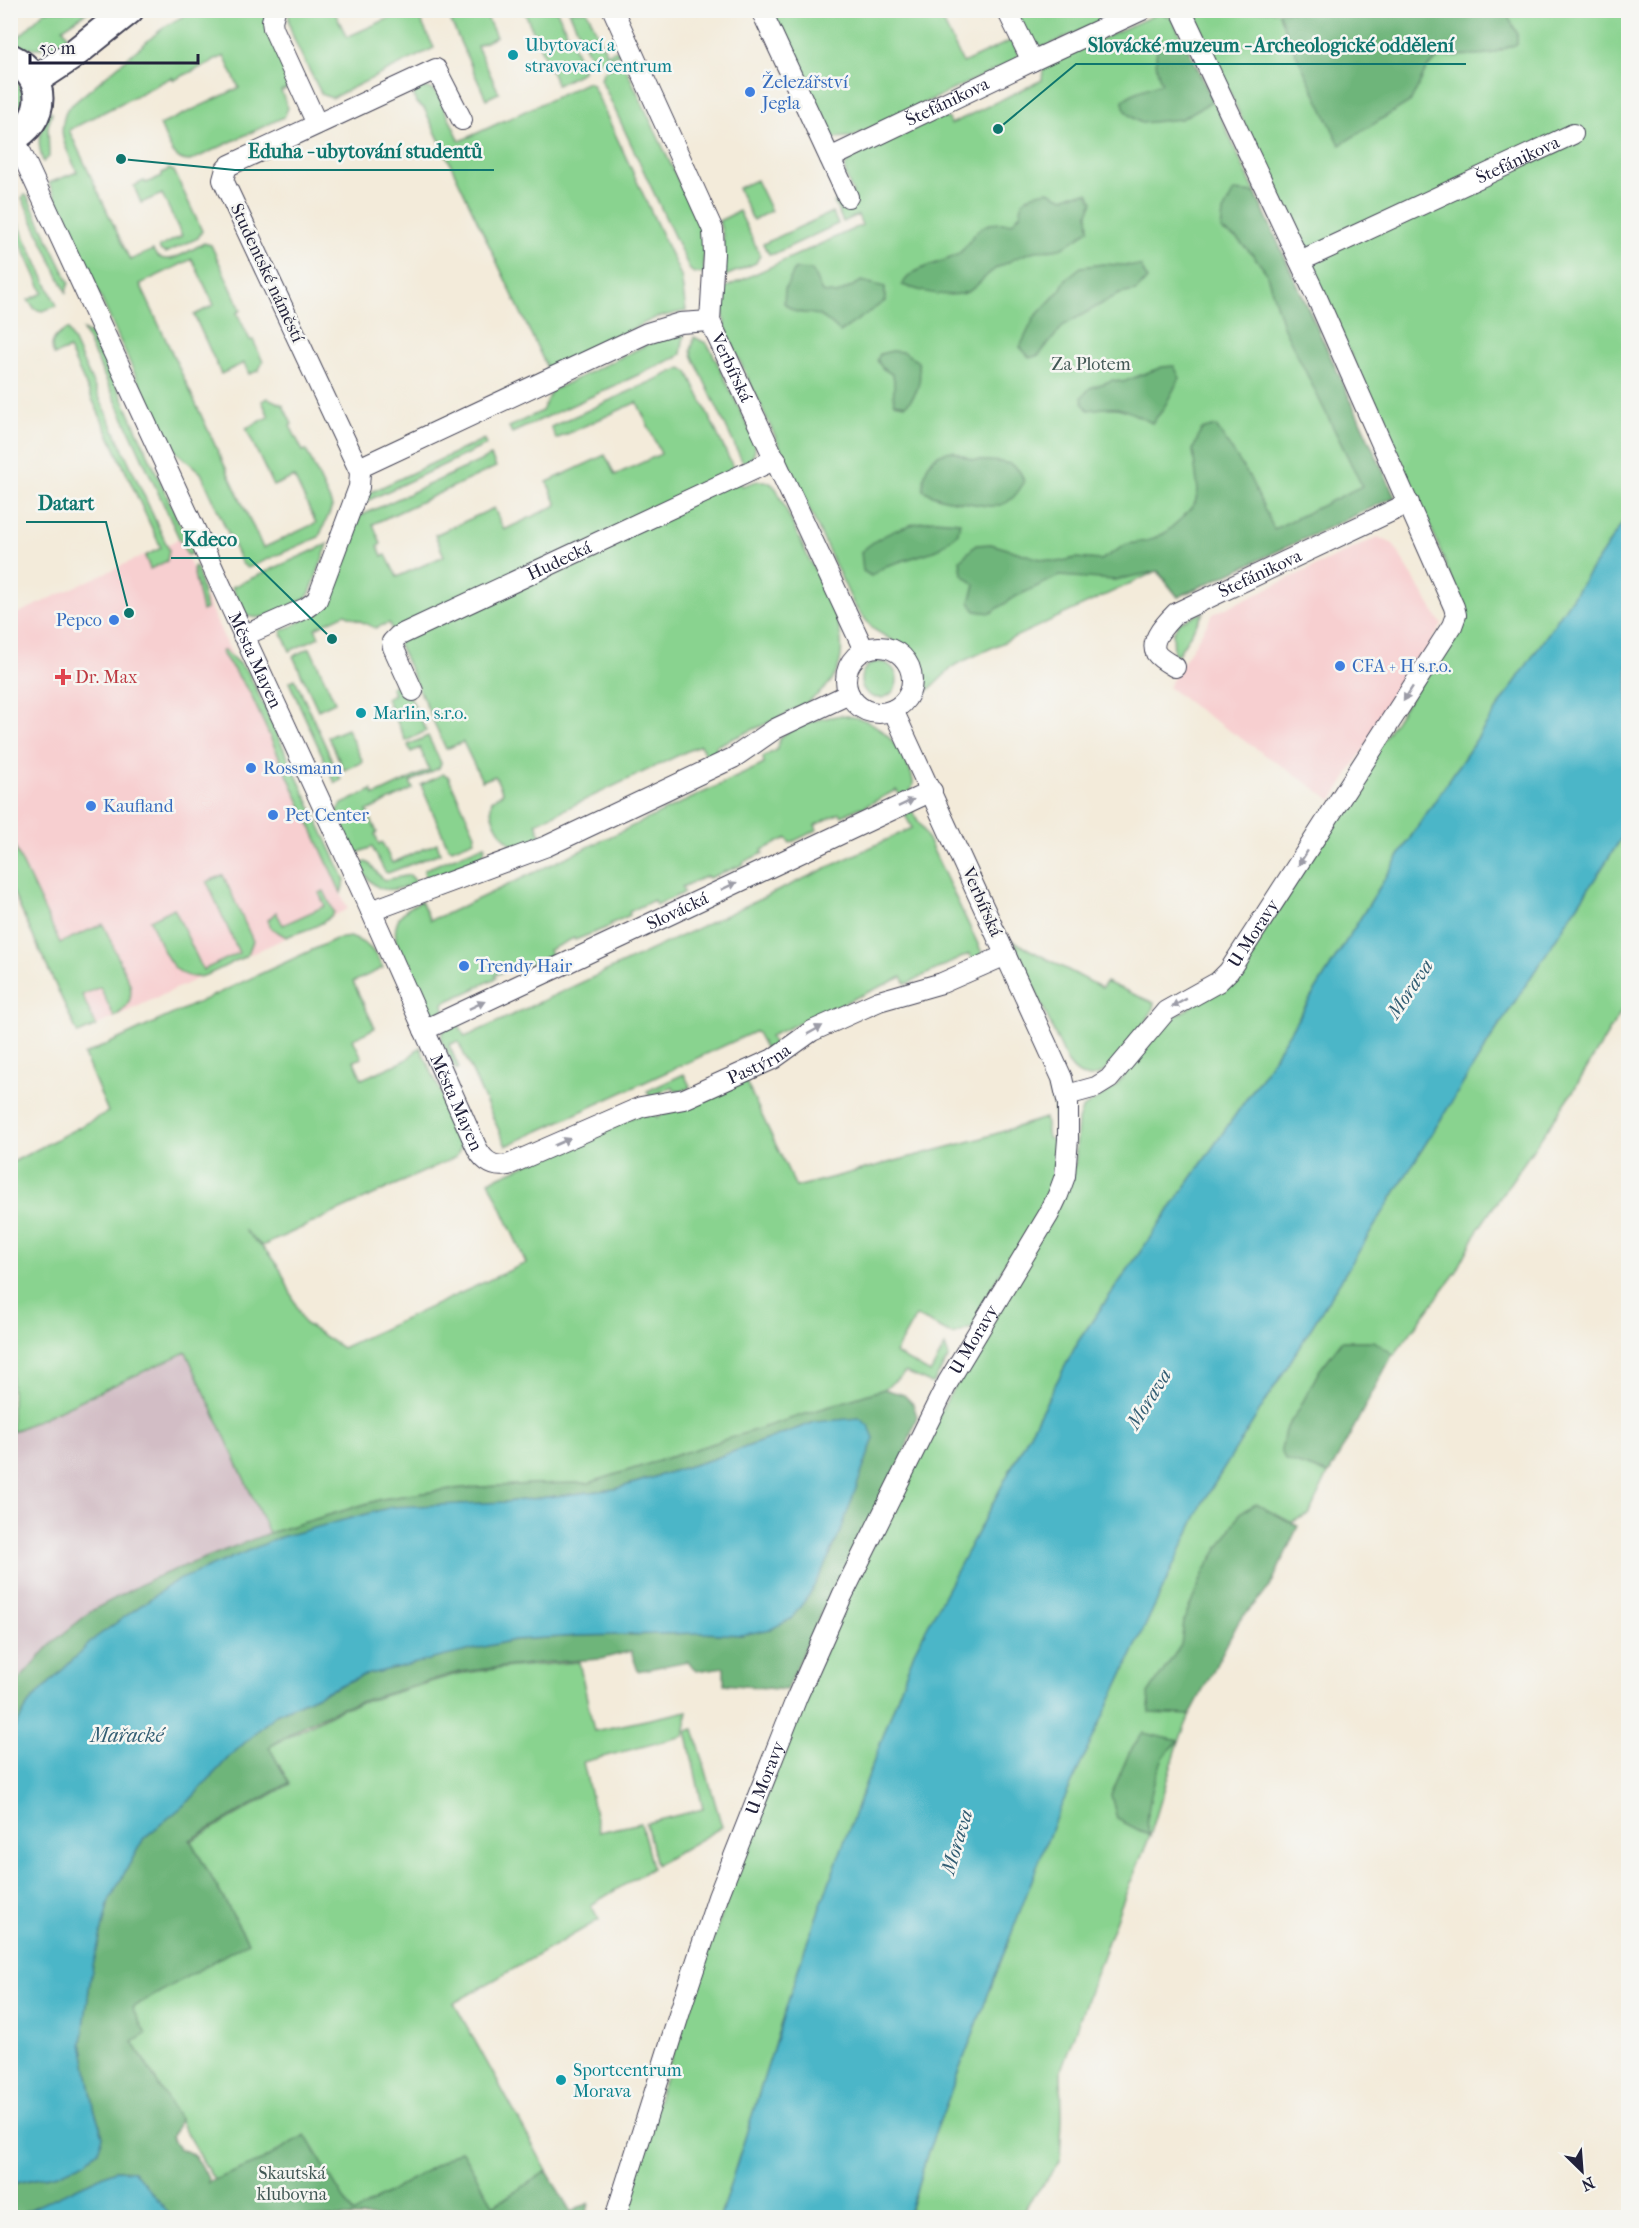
<svg xmlns="http://www.w3.org/2000/svg" width="1639" height="2228" viewBox="0 0 1639 2228" font-family="'IM FELL French Canon',serif">
<rect width="100%" height="100%" fill="#f6f6f2"/>
<filter id="ink" filterUnits="userSpaceOnUse"><feTurbulence type="fractalNoise" baseFrequency=".0167" numOctaves="2"/><feDisplacementMap in="SourceGraphic" scale="12" xChannelSelector="R" yChannelSelector="G"/><feConvolveMatrix kernelMatrix="1 2 1 2 8 2 1 2 1" color-interpolation-filters="sRGB"/></filter>
<filter id="wash" filterUnits="userSpaceOnUse"><feTurbulence type="fractalNoise" baseFrequency=".008" numOctaves="4" result="noise"/><feDisplacementMap in="SourceGraphic" scale="24" xChannelSelector="R" yChannelSelector="G"/><feGaussianBlur stdDeviation="1.35" result="paint"/><feColorMatrix in="noise" values="0 0 0 0 0 0 0 0 0 0 0 0 0 0 0 0 0 1.4 0 .05"/><feComposite in="paint" operator="in"/></filter>
<g filter="url(#wash)">
<rect width="100%" height="100%" fill="#f3ebda"/>
<path fill="#f7cfd0" d="M1378,537L1393,544L1442,625L1332,800L1193,706L1168,687L1213,614Z
M179,539L348,909L78,1034L11,891L10,617Z"/>
<path fill="#d2bdc5" d="M186,1353L269,1533L151,1579L95,1609L53,1642L11,1689V1433Z"/>
<path fill="#89d38f" stroke="#567a65" stroke-width="1.5" d="M464,10L484,11L496,37L477,46L499,93L486,99L449,17Z
M45,11H89L63,28L69,38C45,51 36,49 11,46V28L20,36Z
M192,11H265L292,86L281,91L288,108L284,117L190,161C171,162 167,139 160,125L239,88L224,56L174,80L172,77L69,130L130,260L153,250C162,271 190,250 204,243L211,245L241,310L237,313L250,340H253L263,362L258,371L249,374L244,363L221,374L194,315L214,305L192,259L140,284L263,548L316,523L294,477L273,486L246,428L269,417L262,401L268,398L283,405L292,424L290,426L303,451L306,450L330,501L332,507L319,537L248,568L242,564L201,473L166,443L49,183L77,172C66,146 56,137 67,109L164,27Z
M290,11H334L347,37L405,11H416L434,48L332,98L323,95L320,91C312,74 282,26 290,11Z
M524,11H557L583,67V72L557,85Z
M569,11H587L607,54L616,50L621,53L599,62L592,60Z
M768,11H938L963,63L1012,40L1018,54L1016,60L852,137L831,138Z
M1016,11H1125L1044,47C1027,40 1023,26 1016,11Z
M1192,11H1628V515L1412,835L1263,1075L1079,1340L914,1652L804,1951L720,2217L620,2218L686,2011L784,1747L851,1588L935,1422L1075,1164L1078,1121L1082,1109L1115,1087L1165,1023L1222,987L1465,614L1434,535Z
M1159,13L1171,17L1200,72L1395,497L1178,597L1157,571L955,665L917,701L919,673L910,654L900,645L873,629L854,605L729,338C723,321 721,307 722,289L862,225L858,215L843,222L834,202L853,193C848,181 840,169 850,158L938,114L949,119L951,124L1042,80L1043,69L1049,62Z
M623,62L700,227L703,237L704,274L694,273L690,270L601,80L603,72Z
M11,76C27,89 26,109 11,122Z
M588,82L592,84L681,276L686,311L655,318L548,370L424,108L416,103L414,96L415,90C422,85 431,88 437,93L460,141Z
M50,111L52,113L48,126L49,157L43,162C36,140 39,131 50,111Z
M169,169L174,171L202,231L198,238L166,253L161,251L159,247L182,236L162,194L141,203L134,186L144,181L146,183L162,176V173Z
M756,180L771,211L753,220L738,188Z
M25,195L27,196L69,282L66,292L22,198Z
M11,208L57,306L42,311L35,309L28,300L43,293L11,221Z
M739,211L760,255L756,263L723,277V237L719,221Z
M832,212L838,224L774,254H769L763,244Z
M68,329L169,550L167,561L150,569L145,556L161,548L69,349L54,355C48,341 56,335 68,329Z
M83,330L94,336L193,553L188,555L186,553Z
M684,335L681,354L677,357L512,433L509,427L542,411L551,391L646,345L673,336Z
M694,337L706,343L711,350L754,439C757,451 754,458 744,465L693,357L691,351Z
M681,368L688,372L742,486C755,481 768,476 777,490C788,514 799,538 810,561C828,598 862,651 825,688C801,712 748,731 716,746L717,756L708,760L700,745L536,823L542,838L516,847C502,840 487,815 492,800L503,793L495,776L482,781L463,742L446,749L389,623L375,628L345,614L315,628L319,637L290,651L281,631C297,623 316,617 327,602L360,516L491,456L496,467L373,524L381,544L378,546L382,556L386,555L397,577L444,556L435,535L494,508L504,530L557,505L547,482L605,455L615,475L661,454L637,402L556,439L551,427Z
M484,439L486,445L365,502L367,494Z
M328,544L310,593L306,598C291,605 258,627 244,613C238,607 236,595 232,587Z
M195,566L198,571L206,609L202,611L193,569Z
M1204,612L1177,656L1174,654L1173,633L1179,622Z
M310,648L335,702L318,710L293,656Z
M224,650L248,672L345,880L341,893L250,693L221,652Z
M861 680a18 18 0 1 1 36 0a18 18 0 1 1-36 0Z
M295,679L341,780L335,783L289,682Z
M403,681L426,731L406,741L386,698L394,694L391,687Z
M842,715C855,717 867,719 877,727C891,735 911,765 913,781C914,786 911,790 909,794L902,797L896,790L862,808L861,807L842,816L840,813L815,825L817,830L790,843L787,838L762,850L763,853L743,862L744,864L709,878L707,876L682,887L684,893L656,905L654,900L629,912L630,915L610,924L611,926L575,940L574,938L549,950L551,955L523,967L521,963L495,975L496,978L477,987V988L443,1003L444,1010L437,1014L426,1008L397,947C392,922 398,912 421,901L430,920L446,914L764,764L763,757L778,749L779,739C793,724 822,718 842,715Z
M347,729L363,762L344,770L328,737Z
M428,736L441,763L439,768L410,782L413,789L367,811L377,832L375,834L379,844L382,842L392,863L437,843L440,853L388,873L385,872L372,847L355,854L336,813L342,804L372,790L374,795L378,794L429,770L420,748L411,752L408,745Z
M443,774L448,776L475,834L474,840L452,849L448,847L421,785Z
M911,809L923,829L985,959L974,964L969,954L906,984L902,977L770,1036L776,1049L768,1053L756,1031L506,1146L458,1041L449,1045L459,1068L456,1070L441,1040L442,1033L447,1028L458,1023L465,1037L912,828L905,815Z
M1628,828V1000L1572,1093L1479,1228L1457,1271L1394,1355L1375,1342L1337,1455L1309,1514L1250,1542L1174,1699L1190,1715L1179,1741L1150,1836L1122,1903L1061,2070L1062,2118L1060,2162L1018,2217L908,2218L929,2149L1056,1817L1203,1502L1495,1032Z
M10,837L60,943L103,924L130,984C133,1000 128,1008 114,1017L100,987L82,995L96,1026L78,1034L11,888Z
M485,845L484,853L477,861L426,880L424,871L426,869Z
M366,862C374,865 376,875 385,880L410,875L417,883C387,894 374,894 359,864Z
M223,875L253,941L248,954L242,958C230,963 216,972 203,976C171,984 160,942 150,920L174,908L203,970L239,953L207,882Z
M324,891L334,912C325,926 301,931 286,937L271,928L268,920L276,912L283,925L325,906L319,893Z
M350,937C368,943 375,951 383,968L353,982L375,1028L353,1039L362,1058L354,1061L362,1079L406,1060L420,1047L461,1136L460,1149L456,1157L262,1246L244,1230L267,1252L280,1269L304,1323L342,1348L526,1263L489,1181L642,1113L651,1111L657,1117L744,1078L796,1187L979,1139L1045,1118L1048,1138L1058,1143C1058,1178 1047,1210 1027,1239C1021,1247 1014,1253 1008,1260C994,1281 984,1305 974,1327L953,1335L916,1316L895,1353L930,1373L945,1346L949,1357L933,1383H930L906,1372L884,1389L589,1483L533,1484L451,1489L382,1499L269,1533L186,1352L12,1432L11,1163L108,1112L84,1055L336,939Z
M1013,941L1102,988L1106,982L1154,1003C1152,1017 1140,1028 1132,1039C1116,1060 1093,1098 1068,1063Z
M1046,1068L1057,1106L1059,1131L1055,1127L1054,1108L1043,1069Z
M684,1074L690,1086L688,1089L675,1091L672,1087L650,1097L647,1091Z
M579,1662L594,1731L688,1711L684,1736L583,1762L599,1832L641,1823L652,1868L591,1905L599,1920L454,2003L547,2171L476,2217L353,2214L262,2162L214,2180L133,2042L131,2008L247,1940L191,1841L290,1784L269,1747L343,1708L457,1674L512,1667Z
M694,1729L722,1827L656,1865L646,1823L703,1809L686,1731Z"/>
<path fill="#6eb57a" stroke="#486c5a" stroke-width="1.5" d="M1404,11L1405,12L1434,15L1443,11H1505L1517,33V44L1490,54L1440,57L1427,68L1411,101L1340,145L1285,31L1278,11Z
M1179,39L1187,47L1213,101L1181,119L1142,123C1131,118 1123,112 1123,100C1134,91 1148,88 1162,83C1156,72 1155,61 1157,48L1170,40Z
M1048,191L1064,198L1073,194L1088,193L1093,202L1088,213L1089,229C1078,239 1068,246 1054,250C1048,251 1041,250 1035,251C1022,254 1009,262 997,268C983,275 978,290 961,294C940,297 921,291 902,285C914,264 939,266 958,254C967,248 971,235 980,229C988,222 1001,223 1012,223L1021,213L1022,202L1033,194Z
M1234,191L1255,193L1395,497L1178,597L1158,571L1115,580L1059,576L1015,597L991,613L975,611L970,602L975,585L962,574L960,560L976,545L991,544L1037,558L1057,562L1076,558L1101,560L1127,544L1147,541L1165,533L1184,516L1195,503L1198,491L1193,450L1201,430L1216,426L1249,476L1274,529L1362,486L1283,326L1266,272L1253,255L1236,238L1221,230L1223,212Z
M1103,264L1141,266L1147,279L1136,291L1119,294L1064,325L1039,355L1030,358L1020,347L1034,318L1060,290L1066,279L1081,267Z
M795,269L812,270L822,292L837,294L862,281L885,287V301L840,332C834,327 827,319 820,316C807,310 798,318 784,303L785,289Z
M892,351L904,352L918,362C922,378 919,393 906,405L894,403C892,393 896,386 893,375L882,368L877,360L880,354Z
M1174,366L1180,378L1162,411L1152,423C1121,408 1124,405 1088,410L1083,404L1082,397L1090,388L1113,380L1123,382L1162,367Z
M953,451C958,454 965,457 971,459C992,464 1018,455 1024,482C1009,510 996,508 969,503C947,499 943,501 923,490C924,469 928,453 953,451Z
M934,520L960,522L958,533L937,550L886,566L871,576L863,571L861,552C880,534 909,523 934,520Z
M1342,1341H1374L1393,1354L1329,1474L1285,1460L1281,1450L1285,1430L1298,1411L1319,1371Z
M884,1389L904,1395L913,1404L917,1416L901,1463L834,1602L823,1609L786,1690L724,1684V1667L696,1671L688,1661L638,1671L631,1651L601,1659L540,1663L459,1672L343,1707L307,1724L269,1747L289,1783L190,1840L248,1942L132,2008L146,2034L133,2042L179,2119L176,2130L171,2137L179,2149C197,2152 202,2166 209,2181L207,2183L263,2160L305,2135L353,2214L461,2150L494,2206L547,2171L571,2212L589,2203L586,2217H171L134,2171L115,2170L24,2212L20,2217H11V2184L58,2174L103,2136L94,2108L82,2043L91,1974L109,1901L144,1838L189,1801L229,1757L276,1714L361,1676L430,1658L514,1640L579,1636L702,1633L742,1635L791,1619L809,1595L834,1547L874,1438L815,1422L713,1459L615,1489L506,1502L174,1582L95,1638L29,1703L11,1735V1689L53,1642L93,1610L151,1579L269,1533L382,1499L451,1489L533,1484L589,1483Z
M1256,1504L1298,1526L1270,1587L1239,1621L1190,1715L1150,1713L1148,1694L1181,1645L1184,1620L1205,1570L1241,1512Z
M1143,1733L1179,1741C1174,1746 1166,1752 1163,1758C1155,1775 1142,1821 1150,1836L1117,1819L1111,1795L1129,1753Z"/>
<path fill="#4bb6c8" stroke="#366c82" stroke-width="1.5" d="M1628,515V828L1495,1032L1203,1502L1056,1817L929,2149L908,2217H720L804,1951L914,1652L1079,1340L1263,1075L1412,835Z
M859,1418L869,1426L874,1438L840,1533L821,1573L809,1595L791,1619L771,1629L742,1635L702,1633L579,1636L514,1640L361,1676L276,1714L229,1757L189,1801L144,1838L109,1901L91,1974L82,2043L94,2108L103,2136L98,2151L85,2162L58,2174L11,2184V1735L29,1703L95,1638L174,1582L281,1537L392,1507L506,1502L615,1489L713,1459L815,1422Z
M115,2170L134,2171L172,2217H20L24,2212Z"/>
</g>
<g filter="url(#ink)">
<g fill="none" stroke-linecap="round" stroke-linejoin="round">
<defs>
<g id="street">
<path d="M275,10L272,21L273,28L317,124"/>
<path id="s1" d="M613,10L713,230L714,254L710,321L864,650"/>
<path d="M761,10L848,197"/>
<path d="M1007,10L1032,61L1142,10"/>
<path id="s2" d="M14,137L371,911L475,1144C481,1158 491,1169 508,1165L641,1107L684,1099L773,1059L812,1031L879,1001L942,983L1006,955"/>
<path id="s3" d="M830,158L1032,61"/>
<path id="s4" d="M1300,261L1573,134"/>
<path d="M359,468L647,333L680,323L710,321"/>
<path d="M243,636L306,608L317,600L359,487L360,472L223,180L226,169L230,165L436,69L462,120"/>
<circle cx="879" cy="680" r="33"/>
<path id="s5" d="M1175,667C1170,664 1160,659 1156,653C1149,640 1168,621 1176,613L1409,503"/>
<path id="s6" d="M413,691L393,647L392,642L398,636L776,459"/>
<path d="M371,911L547,846L733,758L775,729L849,694"/>
<path id="s7" d="M424,1030L932,791"/>
<path id="s8" d="M1067,1095L1096,1087L1109,1079L1166,1011L1218,982L1229,971L1452,626L1456,615L1454,607L1318,300L1181,10"/>
<path id="s9" d="M615,2218L684,1999L718,1897L797,1697L842,1596L948,1382L1049,1214L1058,1195L1065,1176L1068,1139V1104L1062,1078L893,710"/>
</g>
<path id="secondary" d="M10,58C48,76 48,121 10,139
M35,80L70,57L129,10"/>
</defs>
<use href="#street" stroke="#414053" stroke-width="22"/>
<use href="#secondary" stroke="#414053" stroke-width="32"/>
<use href="#street" stroke="#fff" stroke-width="20"/>
<use href="#secondary" stroke="#fff" stroke-width="28"/>
</g>
<defs><path id="oneway-solid" d="M-6-.8H1V-3.2L6.5 0L1 3.2V.8H-6Z" transform="scale(1.5)"/></defs>
<g fill="#9c9ca7">
<use href="#oneway-solid" transform="translate(1408 694) rotate(123)"/>
<use href="#oneway-solid" transform="translate(906 803) rotate(-25)"/>
<use href="#oneway-solid" transform="translate(1303 858) rotate(123)"/>
<use href="#oneway-solid" transform="translate(729 886) rotate(-25)"/>
<use href="#oneway-solid" transform="translate(1179 1003) rotate(151)"/>
<use href="#oneway-solid" transform="translate(477 1005) rotate(-25)"/>
<use href="#oneway-solid" transform="translate(815 1030) rotate(-29)"/>
<use href="#oneway-solid" transform="translate(562 1142) rotate(-24)"/>
</g>
</g>
<g fill="#0f9aa8" stroke="#f6f6f2" stroke-width="2">
<circle cx="513" cy="55" r="6"/>
<circle cx="361" cy="713" r="6"/>
<circle cx="561" cy="2080" r="6"/>
</g>
<g fill="#3f7fe0" stroke="#f6f6f2" stroke-width="2">
<circle cx="750" cy="92" r="6"/>
<circle cx="114" cy="620" r="6"/>
<circle cx="1340" cy="666" r="6"/>
<circle cx="251" cy="768" r="6"/>
<circle cx="91" cy="806" r="6"/>
<circle cx="273" cy="815" r="6"/>
<circle cx="464" cy="966" r="6"/>
</g>
<path fill="#e0444e" stroke="#f6f6f2" stroke-width="2" d="M60 668h6v6h6v6h-6v6h-6v-6h-6v-6h6z"/>
<g text-anchor="middle" dominant-baseline="central" stroke-width="5" stroke-linejoin="round" paint-order="stroke">
<g font-size="18" fill="#0d838f" stroke="#f6f6f2" text-anchor="start">
<text x="525" y="45">Ubytovací a<tspan x="525" dy="21">stravovací centrum</tspan></text>
<text x="373" y="713">Marlin, s.r.o.</text>
<text x="573" y="2070">Sportcentrum<tspan x="573" dy="21">Morava</tspan></text>
</g>
<g font-size="18" fill="#366cbe" stroke="#f6f6f2" text-anchor="start">
<text x="762" y="82">Železářství<tspan x="762" dy="21">Jegla</tspan></text>
<text x="102" y="620" text-anchor="end">Pepco</text>
<text x="1352" y="666">CFA + H s.r.o.</text>
<text x="263" y="768">Rossmann</text>
<text x="103" y="806">Kaufland</text>
<text x="285" y="815">Pet Center</text>
<text x="476" y="966">Trendy Hair</text>
</g>
<g font-size="18" fill="#22223b" stroke="#f6f6f2">
<text stroke="none"><textPath href="#s3" startOffset="130">Štefánikova</textPath></text>
<text stroke="none"><textPath href="#s4" startOffset="240">Štefánikova</textPath></text>
<text transform="translate(267 273) rotate(65)">Studentské náměstí</text>
<text stroke="none"><textPath href="#s1" startOffset="384">Verbířská</textPath></text>
<text stroke="none"><textPath href="#s6" startOffset="240">Hudecká</textPath></text>
<text stroke="none"><textPath href="#s5" startOffset="164">Štefánikova</textPath></text>
<text stroke="none"><textPath href="#s2" startOffset="576">Města Mayen</textPath></text>
<text transform="translate(982 902) rotate(66)">Verbířská</text>
<text stroke="none"><textPath href="#s7" startOffset="280">Slovácká</textPath></text>
<text stroke="none"><textPath href="#s8" startOffset="254">U Moravy</textPath></text>
<text stroke="none"><textPath href="#s2" startOffset="1422">Pastýrna</textPath></text>
<text stroke="none"><textPath href="#s2" startOffset="1062">Města Mayen</textPath></text>
<text stroke="none"><textPath href="#s9" startOffset="951">U Moravy</textPath></text>
<text stroke="none"><textPath href="#s9" startOffset="465">U Moravy</textPath></text>
</g>
<g font-size="18" fill="#415754" stroke="#f6f6f2">
<text x="1091" y="364">Za Plotem</text>
<text x="292" y="2173">Skautská<tspan x="292" dy="21">klubovna</tspan></text>
</g>
<g font-size="18" fill="#be3a42" stroke="#f6f6f2" text-anchor="start">
<text x="75" y="677">Dr. Max</text>
</g>
<g font-size="20" font-style="italic" fill="#325d73" stroke="#f6f6f2">
<text transform="translate(1410 989) rotate(-56)">Morava</text>
<text transform="translate(1149 1399) rotate(-58)">Morava</text>
<text x="127" y="1735">Mařacké</text>
<text transform="translate(957 1842) rotate(-73)">Morava</text>
</g>
</g>
<path fill="none" stroke="#0f766e" stroke-width="2" d="M998 129L1076 64H1466M121 159L235 170H494M129 613L106 522H26M332 639L249 558H171"/>
<g fill="#0f766e" stroke="#f6f6f2" stroke-width="2">
<circle cx="998" cy="129" r="6"/>
<circle cx="121" cy="159" r="6"/>
<circle cx="129" cy="613" r="6"/>
<circle cx="332" cy="639" r="6"/>
</g>
<g font-size="20" text-anchor="middle" font-weight="bold" fill="#0f766e" stroke="#f6f6f2" stroke-width="5" stroke-linejoin="round" paint-order="stroke">
<text x="1271" y="52">Slovácké muzeum - Archeologické oddělení</text>
<text x="365" y="158">Eduha - ubytování studentů</text>
<text x="66" y="510">Datart</text>
<text x="210" y="546">Kdeco</text>
</g>
<rect width="1639" height="2228" fill="none" stroke="#f6f6f2" stroke-width="36"/>
<g transform="translate(1582 2171) rotate(155)" stroke="#f6f6f2" stroke-width="4.5" paint-order="stroke">
<path d="M0-4.5L10 22L0 15L-10 22Z" fill="#22223b"/>
<text y="-9" font-size="16" font-weight="bold" text-anchor="middle" fill="#22223b">N</text>
</g>
<path d="M30 54v9h168v-9" fill="none" stroke="#22223b" stroke-width="3"/>
<text x="39" y="54" font-size="18" fill="#22223b" stroke="#f6f6f2" stroke-width="4.5" paint-order="stroke">50 m</text>
</svg>
